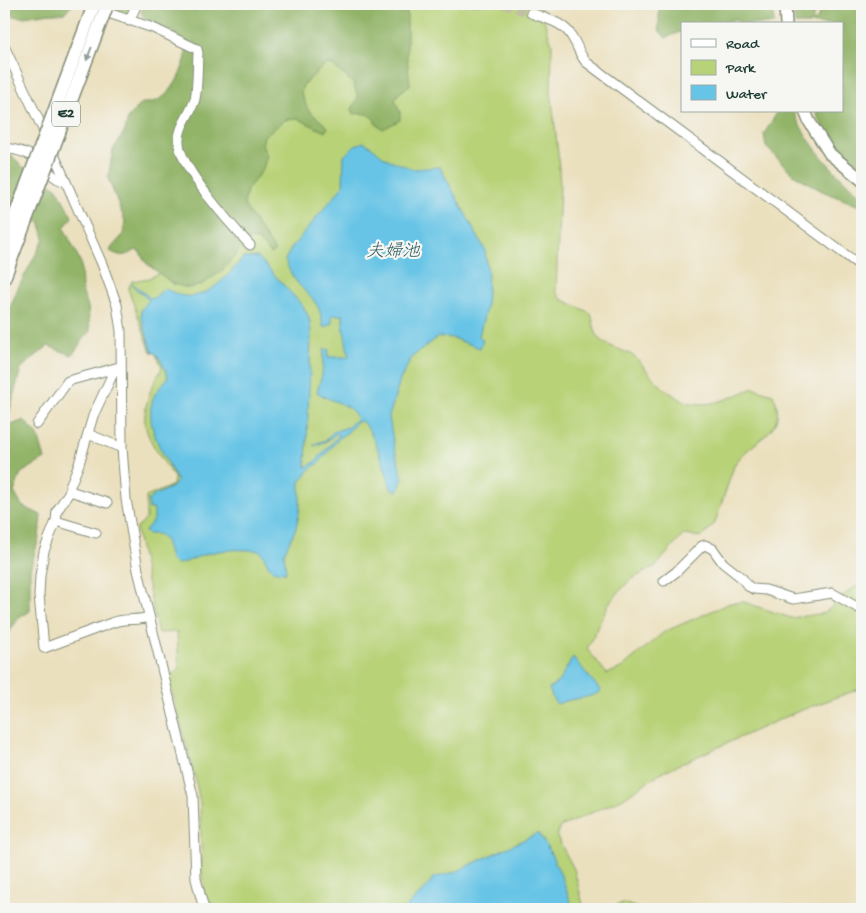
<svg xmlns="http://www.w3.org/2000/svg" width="866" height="913" viewBox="0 0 866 913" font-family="'Gochi Hand','Klee One',sans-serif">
<rect width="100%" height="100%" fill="#f6f6f2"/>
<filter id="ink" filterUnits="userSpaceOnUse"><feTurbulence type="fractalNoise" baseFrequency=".02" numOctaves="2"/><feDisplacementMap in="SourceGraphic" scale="10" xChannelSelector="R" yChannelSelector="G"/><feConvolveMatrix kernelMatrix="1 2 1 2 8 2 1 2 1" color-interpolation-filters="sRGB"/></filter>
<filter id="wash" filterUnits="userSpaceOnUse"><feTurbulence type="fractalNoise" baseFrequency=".0096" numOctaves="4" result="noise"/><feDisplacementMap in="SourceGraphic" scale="20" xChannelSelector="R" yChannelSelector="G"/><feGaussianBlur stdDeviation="1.12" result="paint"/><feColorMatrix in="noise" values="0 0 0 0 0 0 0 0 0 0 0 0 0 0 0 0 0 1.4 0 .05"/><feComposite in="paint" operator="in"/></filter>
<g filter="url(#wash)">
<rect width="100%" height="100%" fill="#ebe0be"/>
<path fill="#b8d277" stroke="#6c8856" d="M398,4H539L552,44L551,91L558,154L560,186L556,291L561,299L591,313C593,320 594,329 597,335C604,348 626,349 636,358C643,365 649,374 656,381C692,415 712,406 753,388L773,394C791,434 750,438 734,466L715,523L702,537L683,535L656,566L630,580L609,603L587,649L607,674L621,668L664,632L730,603L744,602L791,618L825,613L840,598L862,582V688L799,711L660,773L622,799L560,827L557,837L574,869L584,909H210L205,895L202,874L200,803L195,777L168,677L179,669L177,632L158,633L136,529L146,519V497L173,485L174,478C165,463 146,439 145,423C144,413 147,401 150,392C153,383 159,376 162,367L155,353L151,352L128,289L132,281L149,278L159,273L229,224L272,93Z
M623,903L642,909H605Z"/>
<path fill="#92b468" stroke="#58784e" d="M4,4H74L64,13C57,13 50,13 43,14C28,16 17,21 4,11Z
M117,4H133L125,15L114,13Z
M144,4H407V57L410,85L398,94L395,100L400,112V120L383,129C369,120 377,111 354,114L352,109L358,97L353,83L331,64L325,65L303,85L301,93L308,110L328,127L325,132L297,118L285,120L264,136L262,145L267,155L263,169L247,190L244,205L275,251L271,254L258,240L249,239L222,271L201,285L188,288L173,284L146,263L140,252L136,250C126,257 120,257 110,251L112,247L123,235L125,221L108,178L113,150L125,131L128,118L141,103C164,105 176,86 183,66C186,59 188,52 183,44C176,32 161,26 148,23L141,13Z
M659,4H773L774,24H740L736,19L723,22L721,24H682V31L666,38L659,30Z
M793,4H816L812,22L817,20L822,4H862V173C847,161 822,130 815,111H842V24H795Z
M778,111H793C808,145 834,173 862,196V207L822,191L793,174L766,147L764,134Z
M4,154L11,155L23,167L57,188L72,217L64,228L81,263L82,291L88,307L90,331L72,355L48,346L21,368L8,417L9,426L24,420L38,435L45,459L21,473L14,492L22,506L41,515L39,538L30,569V611L18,619L8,634H4V323L18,288L44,239L40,222L4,213Z"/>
<path fill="#68c4e6" stroke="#44808d" d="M364,142L372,147L385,158L412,169L440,167L485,250L488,275L486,308L479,336L483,340L480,348L452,338L438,337L412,357L400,380L389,417L394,446L403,478L400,486L397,491L391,489C388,475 372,427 361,421L356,422L348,432L340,437L318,464L312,467L300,482V509L296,528L284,553L286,572C264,572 271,564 260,551C243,549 226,549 209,553C197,556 188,563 176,564L170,559L165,540L158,534H147L145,531L154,519V509H149L148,500L155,495L174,486L177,481C165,455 142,426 154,396C157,389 164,384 168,377C166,370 159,354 152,351L141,317V310L149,300L134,287L132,283L150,298H154L165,288C170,291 178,295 184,296C209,299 229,275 243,258L258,257L301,304C310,315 311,324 311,338L306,467L315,462L339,435L337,433L327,441L314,446V444L326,440L333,432L348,427L357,418C350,402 329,402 317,392L322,375L324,349L329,350L328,357H349L343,326V315H332V324H328V327H323C320,300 311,300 296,281C291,275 288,267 285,260L292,247L343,186L344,156L355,145Z
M573,657L601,691C589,700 572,697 557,704L554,701L549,689L559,681Z
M538,833C555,855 564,883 573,909H404L428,886L433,878L455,872Z"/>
</g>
<g filter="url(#ink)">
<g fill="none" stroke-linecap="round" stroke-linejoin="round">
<path stroke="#c2bfa2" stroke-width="9" stroke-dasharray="9 4.5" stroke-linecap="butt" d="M503,4L531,13"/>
<defs>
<path id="minor" d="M81,4L153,28L197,49L198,53C197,68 198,84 195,99C191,114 178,126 179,142C179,167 232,226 250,245
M531,13C546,19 564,22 572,37C578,46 579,54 586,62L862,267
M129,21L137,4
M4,46L47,138
M4,148C14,149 25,152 34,157C44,163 53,181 65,181
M52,150L102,264L117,305L121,331L122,448L126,499L138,570L193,796L196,879L204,909
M115,369L93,416L79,464L70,486V491L57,511L56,521L44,551L40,576L39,595L44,648L114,622C126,618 138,621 149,617
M37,424L68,381L119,367
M88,434L122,448
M70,491L107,503
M56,521L96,533
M664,581L676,572L702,546L705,545L713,549L723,563L742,578L748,586L754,589L766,590L793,599L832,593L862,610"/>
<path id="major" d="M785,4L786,24
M805,111L809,121L830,154L862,180"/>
<path id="highway" d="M4,247L15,216
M4,278L26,220"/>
</defs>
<use href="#minor" stroke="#858e79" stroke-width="11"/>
<use href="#major" stroke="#858e79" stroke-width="14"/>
<use href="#highway" stroke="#858e79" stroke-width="15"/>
<use href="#minor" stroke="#fff" stroke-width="9"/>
<use href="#major" stroke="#fff" stroke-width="11"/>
<use href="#highway" stroke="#fff" stroke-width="12"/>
<defs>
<path id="highway-bridge" d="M15,216L94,5
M26,220L106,8"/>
</defs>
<use href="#highway-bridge" stroke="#858e79" stroke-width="15" stroke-linecap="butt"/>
<use href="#highway-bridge" stroke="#fff" stroke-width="12"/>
</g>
<defs><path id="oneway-solid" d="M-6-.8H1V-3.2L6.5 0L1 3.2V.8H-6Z" transform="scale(1.25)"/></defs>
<use fill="#8f9e9a" href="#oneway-solid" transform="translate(89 54) rotate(111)"/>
</g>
<g text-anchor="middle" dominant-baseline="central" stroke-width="4.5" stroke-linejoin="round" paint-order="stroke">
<rect fill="#f6f6f2" stroke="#60746d" stroke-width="1" x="52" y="101.5" width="28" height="25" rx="4"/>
<g font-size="15" font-weight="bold" fill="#1f3d34">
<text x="66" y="114">E2</text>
</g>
<g font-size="18" font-style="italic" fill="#315f60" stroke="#f6f6f2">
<text x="393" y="252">夫婦池</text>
</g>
</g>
<rect width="866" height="913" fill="none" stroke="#f6f6f2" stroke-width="20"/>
<rect x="681" y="22" width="162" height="90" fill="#f6f6f2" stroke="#a0aca6"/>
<rect x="691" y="39" width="25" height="8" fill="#ffffff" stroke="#a0aca6"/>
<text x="726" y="48" font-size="15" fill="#1f3d34">Road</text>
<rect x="691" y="60" width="25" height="15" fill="#b8d277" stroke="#a0aca6"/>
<text x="726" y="72" font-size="15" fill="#1f3d34">Park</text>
<rect x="691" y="85" width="25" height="15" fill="#68c4e6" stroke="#a0aca6"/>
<text x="726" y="98" font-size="15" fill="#1f3d34">Water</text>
</svg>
